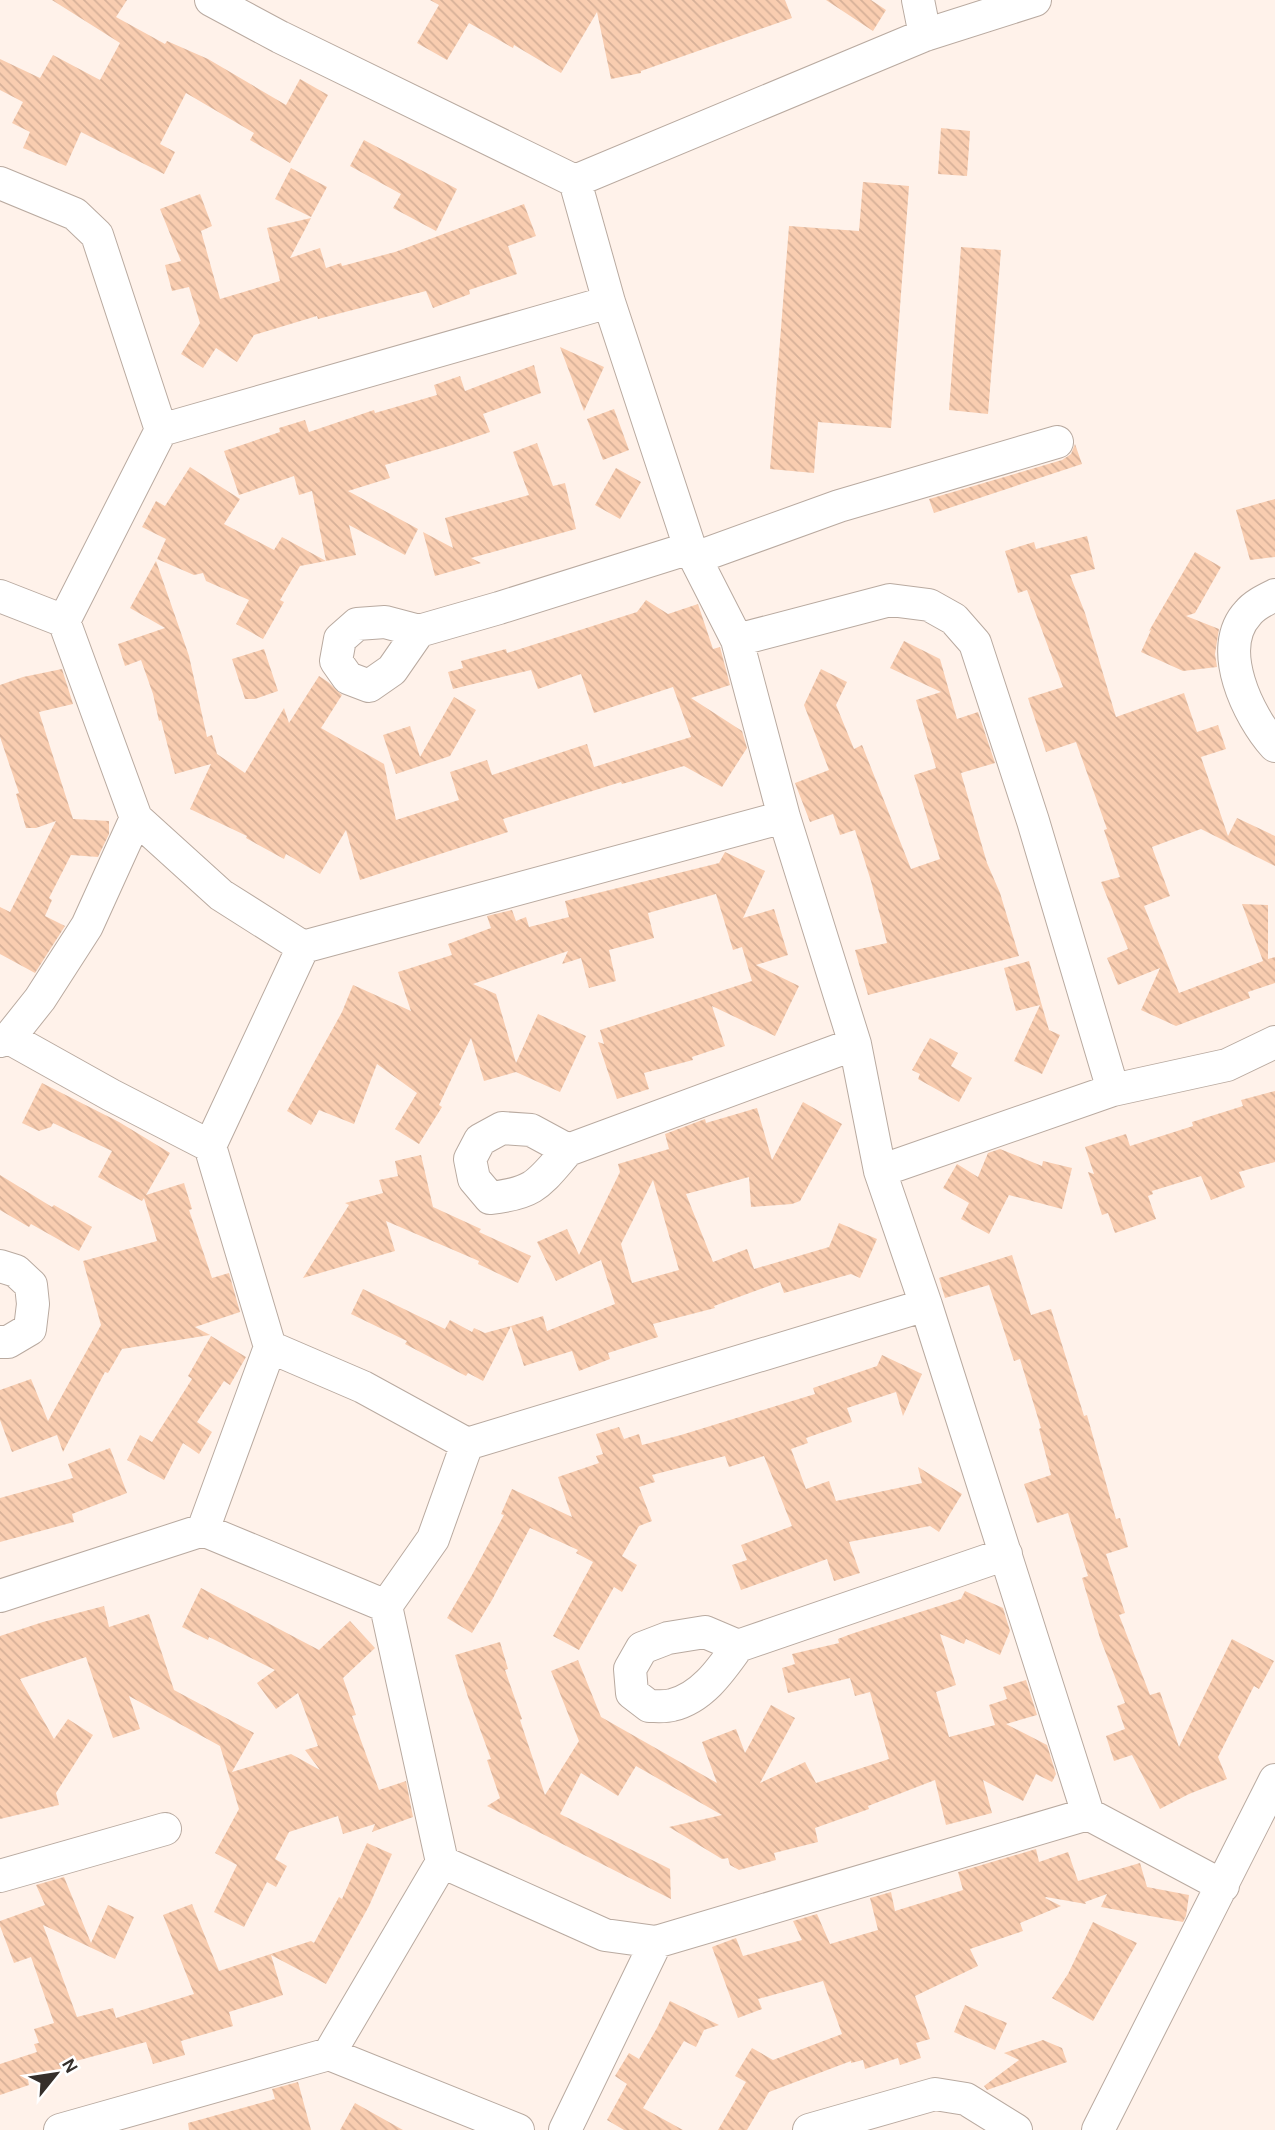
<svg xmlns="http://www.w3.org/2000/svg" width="1275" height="2130" viewBox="0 0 1275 2130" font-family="Karla,sans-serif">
<defs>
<pattern id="building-back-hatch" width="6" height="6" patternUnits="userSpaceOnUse" patternTransform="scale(1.75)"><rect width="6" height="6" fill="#f9cdb0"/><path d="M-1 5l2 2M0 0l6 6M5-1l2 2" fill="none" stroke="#d6b098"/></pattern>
</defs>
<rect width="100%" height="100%" fill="#fff2ea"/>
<path fill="url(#building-back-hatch)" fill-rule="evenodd" d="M52,0H127L116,17L165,44L167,41L208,59L286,105L300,79L328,95L290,163L250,140L254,133L186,93L160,144L175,152L164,174L81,132L66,166L23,148L30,132L12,123L23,102L0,90V59L40,78L53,55L100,80L120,43Z
M430,0H785L792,18L641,71V73L611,79L597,12L561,73L514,45L513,48L469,23L447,60L417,43L439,5Z
M826,0H871L886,10L873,31Z
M941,128L970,131L967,176L938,174Z
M364,140L457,189L436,231L393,208L401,194L350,166Z
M291,168L327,187L311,217L275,199Z
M863,182L909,186L891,428L818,422L814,473L770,469L789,226L859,231Z
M200,194L212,226L201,231L220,299L280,281L267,228L311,218L290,258L320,248L326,268L341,263L342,266L395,252L524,204L536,236L508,246L517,274L469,290L470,294L433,308L426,291L318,319L317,316L254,335L237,362L216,348L203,368L181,354L200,323L189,287L172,291L165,265L181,261L160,209Z
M961,247L1001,250L988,414L949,410Z
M560,347L604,367L584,411Z
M534,365L541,393L483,414L490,432L452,445L385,465L390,478L348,491L418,529L405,555L349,525L356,555L326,561L312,491L299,495L294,476L239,495L224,451L280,432L279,428L305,420L309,432L374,410L375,413L437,395L434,385L460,376L465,391Z
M614,409L629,450L603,460L587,419Z
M537,443L553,486L565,483L576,529L471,558L481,563L435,576L423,532L453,548L445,518L529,495L513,452Z
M1075,444L1082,464L934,513L929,499L1062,460L1071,454Z
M190,467L240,499L224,524L274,550L282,537L326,561L300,566L280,600L284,602L263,639L236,624L249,600L206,581L203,573L194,575L157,559L166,539L142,527L156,501L165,506Z
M616,468L641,482L620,519L595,505Z
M1275,499V557L1250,560L1236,510Z
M1087,536L1095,569L1070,575L1085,613L1116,717L1184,693L1197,732L1218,725L1226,749L1201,757L1228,836L1237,818L1275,836V866L1201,829L1152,847L1170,896L1144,906L1179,993L1263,961L1242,904L1268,905V959L1275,957V983L1248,992L1250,998L1176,1026L1141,1010L1160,968L1118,985L1107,958L1128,949L1101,882L1120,877L1104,830L1107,829L1076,742L1046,752L1028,698L1063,687L1027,590L1018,593L1005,551L1034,542L1036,549Z
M1195,552L1221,567L1195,613L1186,616L1219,629L1215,654L1217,667L1183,671L1141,652L1151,630L1149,631Z
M156,561L189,656L207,737L212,735L217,754L245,773L284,708L289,723L319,676L328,682L342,695L321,728L384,764L396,820L459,800L450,772L487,760L492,775L587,744L594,767L691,737L673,687L594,713L581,674L538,689L531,670L453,689L448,672L463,668L461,661L506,649L507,653L637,612L646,600L668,614L698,604L713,649L720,647L730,685L691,698L742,731L747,748L722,787L684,766L622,784L621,782L503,819L508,832L360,880L346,830L320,874L286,854L284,859L246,838L247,836L190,809L211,764L175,774L161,720L159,721L153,694L141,660L125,666L118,644L165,628L130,608Z
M904,641L940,659L957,719L978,712L995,763L961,773L987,863L1000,893L1019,956L868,995L855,950L887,943L871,881L855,830L840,835L833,814L810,822L795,783L829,770L804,705L821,669L847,682L836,705L854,749L862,745L911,869L940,859L914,775L936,768L916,700L941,692L890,668Z
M264,649L278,691L255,699H245L232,659Z
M62,669L73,704L39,712L73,819L109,821V834L98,857L71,855L49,898L52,900L45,916L65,926L35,973L0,954V907L10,912L56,821L36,828H26L16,794L19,793L0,737V685L23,677Z
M454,697L476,710L450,756L396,774L383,735L410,726L420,757Z
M725,852L765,871L743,918L774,909L788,955L756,965L799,986L775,1036L712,1006L725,1046L692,1057L693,1060L644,1073L649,1089L617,1099L598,1042L604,1044L600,1030L752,981L742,947L733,950L716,894L648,913L654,938L609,950L616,981L589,988L581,958L562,964L568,951L473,984L496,994L516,1063L538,1014L586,1036L560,1092L516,1072L484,1081L471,1038L439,1105L442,1107L419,1144L395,1129L417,1093L377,1064L354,1124L319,1110L311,1125L287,1111L342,1012L353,985L411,1011L398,972L452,955L448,944L491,928L487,916L512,910L516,921L526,917L529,927L569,917L565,901L719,863Z
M1029,961L1049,1030L1060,1035L1042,1074L1014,1061L1040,1005L1016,1011L1004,968Z
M930,1038L958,1053L951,1066L972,1078L959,1102L918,1079L920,1074L912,1070Z
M42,1083L119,1122L170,1153L146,1195L184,1183L192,1209L189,1210L212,1278L229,1273L240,1312L195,1327L210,1335L122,1349L108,1373L105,1372L63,1452L57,1435L12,1452L0,1420V1390L31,1379L48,1421L101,1325L83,1261L157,1241L144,1198L142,1201L98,1177L112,1151L53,1123L51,1127L39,1131L22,1123Z
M1275,1091V1162L1239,1172L1245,1187L1211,1200L1201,1176L1152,1191L1153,1194L1148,1196L1156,1219L1115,1233L1108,1213L1102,1215L1088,1172L1094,1174L1085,1147L1126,1134L1130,1146L1193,1126L1192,1122L1243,1106L1241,1100Z
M803,1102L842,1124L800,1201L792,1204L751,1207L749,1177L686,1194L713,1262L747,1249L754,1269L829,1247L839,1223L877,1239L860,1278L851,1274L784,1293L780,1282L714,1306L715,1308L653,1324L658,1337L608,1353L610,1359L579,1371L572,1351L524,1366L511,1326L543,1316L547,1331L615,1304L601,1260L556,1281L537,1242L567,1229L579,1255L620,1172L618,1164L669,1149L665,1134L705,1119L706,1123L757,1108L772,1160ZM653,1180L679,1270L632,1283L621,1244Z
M1000,1149L1042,1166L1043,1161L1072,1168L1062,1209L1009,1195L989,1234L961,1219L969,1203L943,1188L957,1164L978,1177L988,1153Z
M421,1155L433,1207L481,1229L479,1232L531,1256L518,1283L478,1264L479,1261L386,1221L395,1251L303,1278L349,1205L345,1203L383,1193L379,1180L398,1176L395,1161Z
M0,1175L52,1207L54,1205L92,1227L79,1251L31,1224L29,1227L0,1210Z
M1012,1255L1031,1315L1051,1309L1084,1416L1087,1415L1116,1519L1120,1518L1128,1547L1106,1554L1125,1613L1119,1615L1150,1695L1160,1692L1179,1747L1232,1639L1274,1661L1259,1689L1254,1686L1218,1757L1227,1779L1189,1794L1160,1809L1132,1755L1114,1761L1106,1736L1125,1729L1117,1706L1125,1703L1100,1638L1082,1578L1088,1576L1068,1513L1037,1523L1024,1484L1051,1475L1039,1429L1041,1428L1020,1359L1014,1361L989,1285L945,1298L939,1278Z
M363,1289L445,1329L450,1320L472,1332L474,1328L485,1333L511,1326L483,1381L468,1373L466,1376L405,1344L407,1341L351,1314Z
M211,1336L246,1357L230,1385L224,1381L197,1422L212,1432L199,1454L183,1443L164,1480L127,1460L140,1435L152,1442L192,1379L188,1376Z
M882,1355L922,1374L903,1416L896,1392L847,1408L852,1422L806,1438L808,1443L791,1449L806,1489L829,1481L836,1501L922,1483L918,1467L962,1494L939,1532L930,1526L849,1542L860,1573L834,1581L827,1559L741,1590L732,1565L747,1560L741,1545L792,1526L764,1456L729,1467L725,1456L652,1475L655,1482L639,1487L652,1521L639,1526L622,1556L637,1565L622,1592L614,1587L579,1650L553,1636L593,1562L576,1553L578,1550L530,1528L492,1600L472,1633L447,1618L472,1575L504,1515L501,1514L512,1489L572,1517L558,1477L599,1463L596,1456L603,1454L596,1434L619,1427L624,1439L639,1434L642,1445L681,1435L815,1394L813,1388L877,1366Z
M110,1448L127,1493L72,1514L74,1522L0,1542V1498L73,1478L68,1464Z
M201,1588L319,1650L350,1621L375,1648L343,1678L356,1715L352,1716L379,1790L406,1781L413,1817L372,1832L375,1824L343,1834L338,1816L289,1832L275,1859L287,1866L276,1887L267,1882L244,1927L214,1912L237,1865L215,1853L239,1809L220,1746L129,1696L140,1729L113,1738L86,1657L20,1679L54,1739L68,1719L93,1735L56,1793L59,1805L0,1819V1636L43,1622L104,1606L109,1627L149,1614L174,1690L254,1733L232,1772L291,1754L320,1770L305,1750L318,1746L298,1693L276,1709L257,1683L275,1670L209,1637L208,1640L182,1627Z
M965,1591L1003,1608L1010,1631L1000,1655L966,1639L964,1644L940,1634L956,1685L936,1692L949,1737L995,1725L989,1705L1007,1699L1003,1687L1026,1680L1037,1715L1006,1724L1047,1745L1056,1774L1052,1782L1036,1774L1023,1801L983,1780L992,1813L946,1825L935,1780L868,1806L869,1809L815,1828L818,1842L774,1853L776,1860L739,1870L730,1865L728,1858L722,1859L669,1827L722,1815L636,1766L618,1796L581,1773L560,1814L670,1869L671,1899L487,1806L500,1798L487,1760L491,1759L468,1697L455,1655L500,1642L508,1669L505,1670L522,1719L520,1720L545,1795L579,1741L551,1671L578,1660L601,1717L717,1783L702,1742L736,1729L745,1753L771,1705L795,1718L760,1783L805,1762L816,1783L889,1759L870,1692L855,1696L850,1678L788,1693L782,1668L795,1664L792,1654L839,1643L838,1639L851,1634L961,1599Z
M367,1843L392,1854L369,1906L326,1984L271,1955L283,1995L229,2012L233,2026L181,2041L185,2055L153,2064L146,2042L76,2061L78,2066L28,2080L29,2085L0,2095V2064L37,2052L34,2044L39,2043L34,2029L54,2023L31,1957L14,1963L0,1926V1921L45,1905L36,1885L64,1877L91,1943L108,1905L134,1917L115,1959L43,1925L77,2017L113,2008L116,2018L194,1994L163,1915L192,1904L219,1971L311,1941L314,1943L339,1897L342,1899Z
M1036,1849L1039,1862L1068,1852L1078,1881L1140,1863L1147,1887L1189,1895L1186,1916L1183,1922L1101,1907L1107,1894L1085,1902L1086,1904L1046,1897L1045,1898L1061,1906L1020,1923L1023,1931L970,1949L978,1966L915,1996L930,2039L916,2043L921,2058L900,2065L898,2058L865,2069L863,2060L851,2063V2061L769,2092L747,2130H718L746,2082L735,2076L752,2048L773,2060L842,2034L823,1981L758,1999L762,2009L738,2018L712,1947L736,1938L743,1956L802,1940L793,1921L817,1914L830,1944L878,1930L870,1898L891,1892L895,1911L963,1890L958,1872Z
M1093,1922L1137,1943L1093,2021L1052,1998L1068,1974Z
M670,2001L719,2025L704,2030L696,2047L684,2041L643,2108L683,2130H624L607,2120L627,2084L615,2076L629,2053L639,2059L657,2028Z
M965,2005L1007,2023L995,2050L954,2032Z
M1043,2040L1062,2048L1067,2062L987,2090L984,2086L1019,2060L1004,2053Z
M298,2082L311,2130H189L188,2123L275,2099L272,2089Z
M355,2103L403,2130H340Z"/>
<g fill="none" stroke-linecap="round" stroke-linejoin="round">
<defs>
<path id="minor" d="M211,0L280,37L575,181L609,302L690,548L737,640L784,817L855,1044L880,1171L926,1305L1088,1814L1223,1886
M918,0L925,35
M575,181L925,35L1035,0
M0,183L75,214L97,235L161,430L64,621L136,818L221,895L303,947L784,817
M161,430L609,302
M695,558L839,506L1057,442
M1275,595C1267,599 1254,605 1248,613C1215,648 1248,716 1275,746
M0,596L64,621
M419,631L392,670L369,686L348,678L336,661L340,639L357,624L385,622L419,631L499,608L690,548
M737,640L890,600L929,605L954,619L975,643L1033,821L1113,1090
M9,1038L111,1095L210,1146
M0,1041L9,1038L40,999L87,926L136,818
M568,1150L531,1130L502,1128L480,1140L470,1159L474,1179L490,1198C536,1193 539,1183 568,1150L855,1044
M880,1171L1113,1090L1227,1065L1275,1042
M0,1266L16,1271L31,1285L33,1304L30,1329L8,1342H0
M270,1347L363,1387L467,1444L926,1305
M203,1530L270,1347L210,1146L303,947
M0,1596L203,1530L386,1606
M738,1646L705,1632L668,1638L642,1648L630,1669L632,1693L649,1706C656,1706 665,1707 672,1705C702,1698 721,1670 738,1646L1006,1554
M442,1862L605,1935L656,1942L1088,1814
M0,1876L165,1829
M329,2054L442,1862L386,1606L433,1539L467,1444
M60,2130L329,2054L518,2130
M565,2130L656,1942
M809,2130L935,2094L966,2099L1016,2130
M1098,2130L1275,1780"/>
</defs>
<use href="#minor" stroke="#b9aaa0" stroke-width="34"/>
<use href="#minor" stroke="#fff" stroke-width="32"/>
</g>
<g transform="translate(56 2074) rotate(60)" stroke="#ffffff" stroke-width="5" paint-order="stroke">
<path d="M0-5L12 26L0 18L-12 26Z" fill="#352f2b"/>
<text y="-10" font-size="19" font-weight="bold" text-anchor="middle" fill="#352f2b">N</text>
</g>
</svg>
